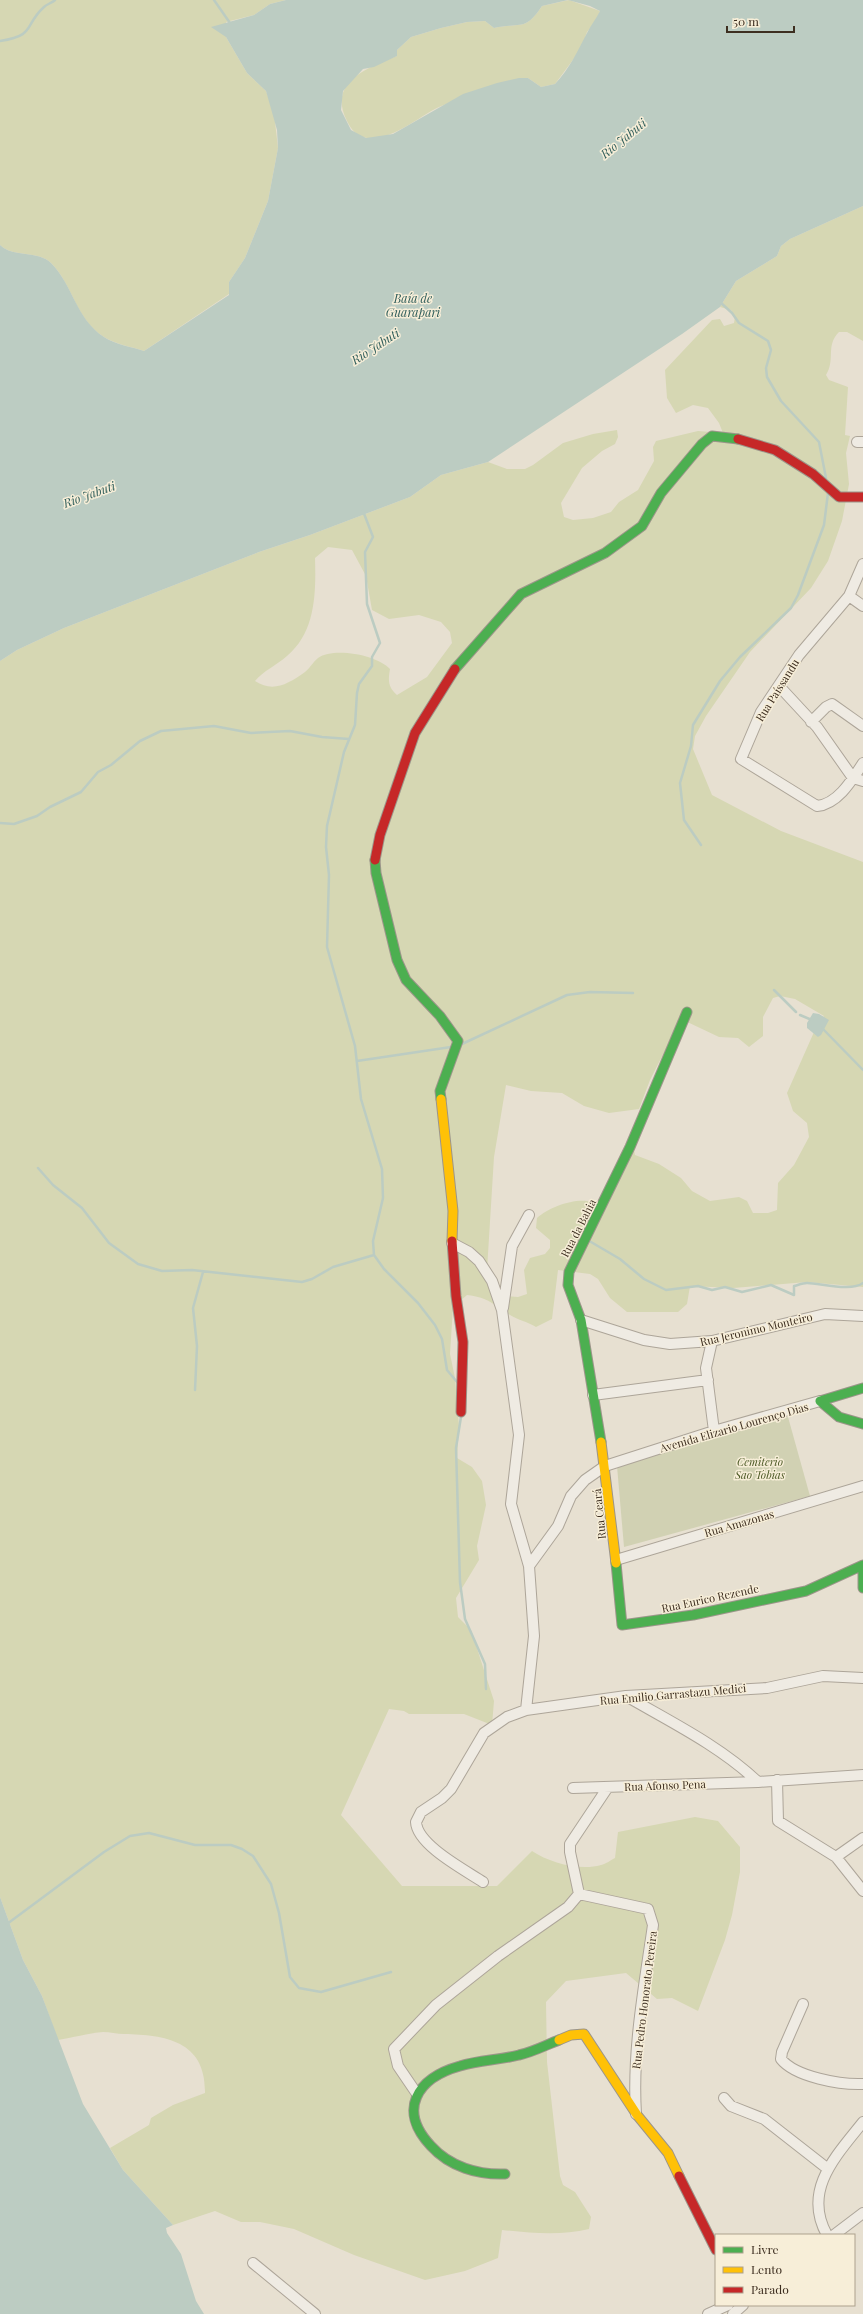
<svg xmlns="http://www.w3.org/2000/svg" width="863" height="2314" viewBox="0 0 863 2314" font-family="'Playfair Display',serif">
<rect width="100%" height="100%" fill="#e7e0d1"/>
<path fill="#d6d7b3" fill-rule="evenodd" d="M0,0H286L270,4L254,15L226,22V37L247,73L266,91L274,113L278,148L268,201L245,258L229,282V294L144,351C132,347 115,344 104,337C76,320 73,285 51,263C38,250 13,258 0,245Z
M569,0L600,11L596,21L587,32L581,49L555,84L541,87L528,78C499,88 467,95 439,107C416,118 394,140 367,138C357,137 351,129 347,121C327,81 368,68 397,56V50L411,37L441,28L467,22L485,21L494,28C520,22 525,32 542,6Z
M863,206V341L847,332H839C825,346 836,359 826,375L829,380L848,387L845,435L850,436L846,453L849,484L842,521L828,561L811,588L750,652L706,716L695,736L693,749L712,795L781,831L863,862V1287L807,1282L733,1288L690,1286L687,1304L678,1312H627L610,1298L598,1279L590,1274L558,1270L552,1319L536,1327C528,1322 518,1320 510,1315C492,1304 490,1298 467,1295L453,1307L450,1354L455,1378L459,1426L457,1458L472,1467L482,1481L486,1505L477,1546L479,1560L456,1598L458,1617L471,1630L494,1701L492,1725L464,1714H409L404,1711L389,1709L341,1815L402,1886H497L532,1851C550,1863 580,1871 601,1865C606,1864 611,1860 615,1858L618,1832L695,1817L718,1821L740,1847V1872L732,1915L725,1940L698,2011L672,1998L657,1999L626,1973L566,1981L546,2002L547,2062L560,2176L563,2185L575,2192L591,2217L589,2229C560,2236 532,2233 502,2230L498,2258L465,2271L425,2280L354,2255L294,2229L260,2222H241L215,2211L173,2225L123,2170L110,2148L149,2125L151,2118L173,2105L205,2093C206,2041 166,2035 124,2034C117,2034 110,2032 103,2032C88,2033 72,2038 58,2040L42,1996L23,1960L0,1897V661L17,650L64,628L259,552L310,535L410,497L441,475L488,462L507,469H525L533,465L563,443L593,434L617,430L618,437L615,444L602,451L582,468L561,503L564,517L573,520L593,518L611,512L619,502L638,490L654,461L653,447L656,441L698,431L723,433L719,423L708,408L693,405L676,413L667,398L665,370L712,320L720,319L724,326L734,323L735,317L731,310L720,307L736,281L777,256L781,246L790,239ZM328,547L352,550L366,576L372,610L389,619L419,615L441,622L450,632L452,643L427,677L397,695C388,687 388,681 390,669C377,655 334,647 318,658C313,662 310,668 305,672C288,684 273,693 255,681C263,671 277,665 287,656C316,632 316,592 315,558ZM780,996L795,999L824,1016L818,1023L787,1093L793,1111L807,1123L809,1137L794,1165L778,1183L777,1210L768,1213H753L747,1201L739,1197L710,1201L692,1191L681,1178L659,1164L635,1155L633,1145L600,1210C596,1207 591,1202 587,1201C571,1199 548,1208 537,1218L536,1228L550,1240V1248L545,1254L530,1258L524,1270L527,1294L518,1297L504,1296L497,1304L482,1273L487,1270L494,1157L506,1085L531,1091L562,1093L584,1106L609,1113L639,1109L650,1080L681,1019L719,1037L738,1038L749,1047L763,1036V1017L773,998Z"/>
<path fill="#d1d1b3" d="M788,1417L810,1496L624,1547L617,1466Z"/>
<path fill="#bcccc2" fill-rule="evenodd" d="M286,0H863V206L790,239L781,246L777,256L736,281L720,307L682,334L488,462L441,475L410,497L310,535L259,552L64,628L17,650L0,661V245C13,258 38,250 51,263C73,285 76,319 104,337C114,344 132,347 144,351L229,295V282L245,258L268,201L278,148L277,130L266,91L247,73L226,37L211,27L254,15L270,4ZM568,0L590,6L600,11C596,19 591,25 587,33C577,52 570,68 555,84L541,87L528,78H519L497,83L463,94L393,134L366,138L351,130L341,110L343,91L363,69L374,67L397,56V50L411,37L441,28L467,22L485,21L494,28C520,22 525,32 542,6Z
M813,1013L819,1014L829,1020L821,1035L818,1037L807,1028V1023Z
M0,1897L23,1960L42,1996L83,2104L123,2170L173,2225L166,2228L167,2233L181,2254L196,2301L204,2314H0Z"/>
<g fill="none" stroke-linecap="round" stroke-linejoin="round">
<path stroke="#bcccc2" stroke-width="2.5" d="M214,0L230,23
M0,41C37,35 23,26 44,7C47,4 52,3 55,0
M720,302L732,313L739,323L768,341L771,350L766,368L767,377L781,401L819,442L826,478
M363,511L373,537L365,552L367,604L380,643L372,657V666L359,684L357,693L355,725L344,752L327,826L326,847L329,875L327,947L355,1046L361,1099L382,1169L383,1198L373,1241L374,1255L384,1269L418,1303L435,1325L442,1339L447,1370L457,1382
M0,823L14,824L37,816L50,807L81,792L98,772L111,765L140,741L161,731L214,726L251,733L290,731L322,737L349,739
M701,845L684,820L680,783L691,746L693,725L720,681L740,657L791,608L798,595L824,525L828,493
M774,990L796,1012
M800,1015L812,1020
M822,1028L863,1070
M462,1044L567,995L590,992L633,993
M357,1061L451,1047
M38,1168L53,1185L82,1208L109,1243L138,1264L162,1271L192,1270L302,1282L312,1279L333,1267L374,1255
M591,1242L620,1259L644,1279L666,1290L698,1286L712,1290L725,1287L742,1292L771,1285L794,1295V1286C798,1285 803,1283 807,1283C820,1283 852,1292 863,1283
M195,1390L197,1346L193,1308L203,1272
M461,1417L456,1448L460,1582L465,1619L485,1664L486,1689
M7,1924L104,1852L130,1836L149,1833L195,1845H231L242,1849L253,1856L271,1884L279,1913L290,1977L299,1988L321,1992L391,1972"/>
<defs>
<path id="street" d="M857,442H863
M863,564L849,596L799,655L761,712L741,759L817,806C838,804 852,780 863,763
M849,596L863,606
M779,686L817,727L853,778L863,781
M811,722L826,707L832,704L863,726
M452,1243L469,1252L479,1261L492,1281L502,1310L519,1435L511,1504L529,1566L534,1636L526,1710
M503,1308L512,1246L529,1215
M581,1320L644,1340L670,1344L712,1341L825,1314L863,1316
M712,1341L706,1368L714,1431
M593,1395L708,1380
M616,1560L863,1486
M529,1566L558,1526L571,1496L585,1480L605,1466L714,1431L820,1401
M626,1696C671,1722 720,1746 758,1782
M777,1780L778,1821L836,1857L863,1891
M573,1788L758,1782L863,1775
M836,1857L863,1838
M483,1882C465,1870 417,1845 416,1822L421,1812L442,1798L451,1789L484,1733L507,1717L526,1710L626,1696L767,1688L823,1676L863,1678
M579,1894L648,1909L653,1925C644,1988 632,2050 636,2114
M803,2004L782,2052L781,2059C795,2077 841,2085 863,2084
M417,2094L398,2066L394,2049L436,2005L498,1956L568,1907L579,1894L570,1852V1844L608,1787
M724,2098L731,2106L764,2119L828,2169
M827,2235C802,2190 836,2156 863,2122
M834,2235L863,2213
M253,2263L315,2314
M708,2314L728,2305
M733,2314L743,2305"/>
<path id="fast" d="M455,669L521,594L605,553L642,526L661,493L702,444L712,436L738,439
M375,860L376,873L397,960L406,980L440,1016L458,1041L440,1091L441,1099
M863,1388L820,1401L839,1417L863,1424
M601,1442L581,1320L568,1285L569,1272L630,1147L687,1012
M616,1563L622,1625L693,1615L806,1591L863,1565
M863,1570V1588
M505,2174C478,2175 450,2167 431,2146C397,2110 417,2078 460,2066C479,2060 500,2060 519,2055C533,2052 546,2045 559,2040"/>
<path id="slow" d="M441,1099L453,1211L452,1241
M601,1442L616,1563
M559,2040L571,2035L584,2034L637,2115L668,2153L679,2176"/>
<path id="jam" d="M738,439L775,450L813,474L839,497H863
M375,860L380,835L415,733L455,669
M452,1241L456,1296L463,1342L461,1412
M679,2176L716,2250"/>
</defs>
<use href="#street" stroke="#ada599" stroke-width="12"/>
<use href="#fast" stroke="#9c958a" stroke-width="11"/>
<use href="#slow" stroke="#9c958a" stroke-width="11"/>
<use href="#jam" stroke="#9c958a" stroke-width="11"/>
<use href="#street" stroke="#efebe3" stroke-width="10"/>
<use href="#fast" stroke="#4caf50" stroke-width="9"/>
<use href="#slow" stroke="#ffc107" stroke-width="9"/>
<use href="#jam" stroke="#c62828" stroke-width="9"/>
</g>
<g text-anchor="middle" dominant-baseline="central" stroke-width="3" stroke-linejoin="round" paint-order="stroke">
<g font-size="11" fill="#3d2e20" stroke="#f7eed8">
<text transform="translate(777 690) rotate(-58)">Rua Paíssandu</text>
<text transform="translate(578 1228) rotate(-63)">Rua da Bahia</text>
<text transform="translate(756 1329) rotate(-13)">Rua Jeronimo Monteiro</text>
<text transform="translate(734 1427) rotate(-16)">Avenida Elizario Lourenço Dias</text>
<text transform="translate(599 1514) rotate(-96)">Rua Ceará</text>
<text transform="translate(739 1523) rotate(-16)">Rua Amazonas</text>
<text transform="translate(710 1598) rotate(-12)">Rua Eurico Rezende</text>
<text transform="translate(673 1694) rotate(-5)">Rua Emilio Garrastazu Medici</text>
<text transform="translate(665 1785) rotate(-2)">Rua Afonso Pena</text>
<text transform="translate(644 2000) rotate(-83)">Rua Pedro Honorato Pereira</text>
</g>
<g font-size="11" font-style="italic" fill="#4d5a26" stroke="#f7eed8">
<text x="760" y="1461">Cemiterio<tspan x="760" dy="13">Sao Tobias</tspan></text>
</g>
<g font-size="12" font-style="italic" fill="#2f5d5a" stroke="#f7eed8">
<text transform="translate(623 138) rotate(-39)">Rio Jabuti</text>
<text x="413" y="298">Baía de<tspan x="413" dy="14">Guarapari</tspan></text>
<text transform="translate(375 346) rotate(-33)">Rio Jabuti</text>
<text transform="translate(89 494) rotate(-20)">Rio Jabuti</text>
</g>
</g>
<rect x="715" y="2234" width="140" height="72" fill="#f7eed8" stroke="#ada18e"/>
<rect x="723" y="2247" width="20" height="6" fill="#4caf50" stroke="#ada18e"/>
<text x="751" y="2254" font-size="12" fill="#3d2e20">Livre</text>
<rect x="723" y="2267" width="20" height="6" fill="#ffc107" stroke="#ada18e"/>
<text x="751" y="2274" font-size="12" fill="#3d2e20">Lento</text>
<rect x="723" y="2287" width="20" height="6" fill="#c62828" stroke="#ada18e"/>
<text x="751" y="2294" font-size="12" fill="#3d2e20">Parado</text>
<path d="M727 26v6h67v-6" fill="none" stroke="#3d2e20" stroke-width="2"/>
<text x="733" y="26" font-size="12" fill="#3d2e20" stroke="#f7eed8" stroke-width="3" paint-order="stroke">50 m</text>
</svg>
